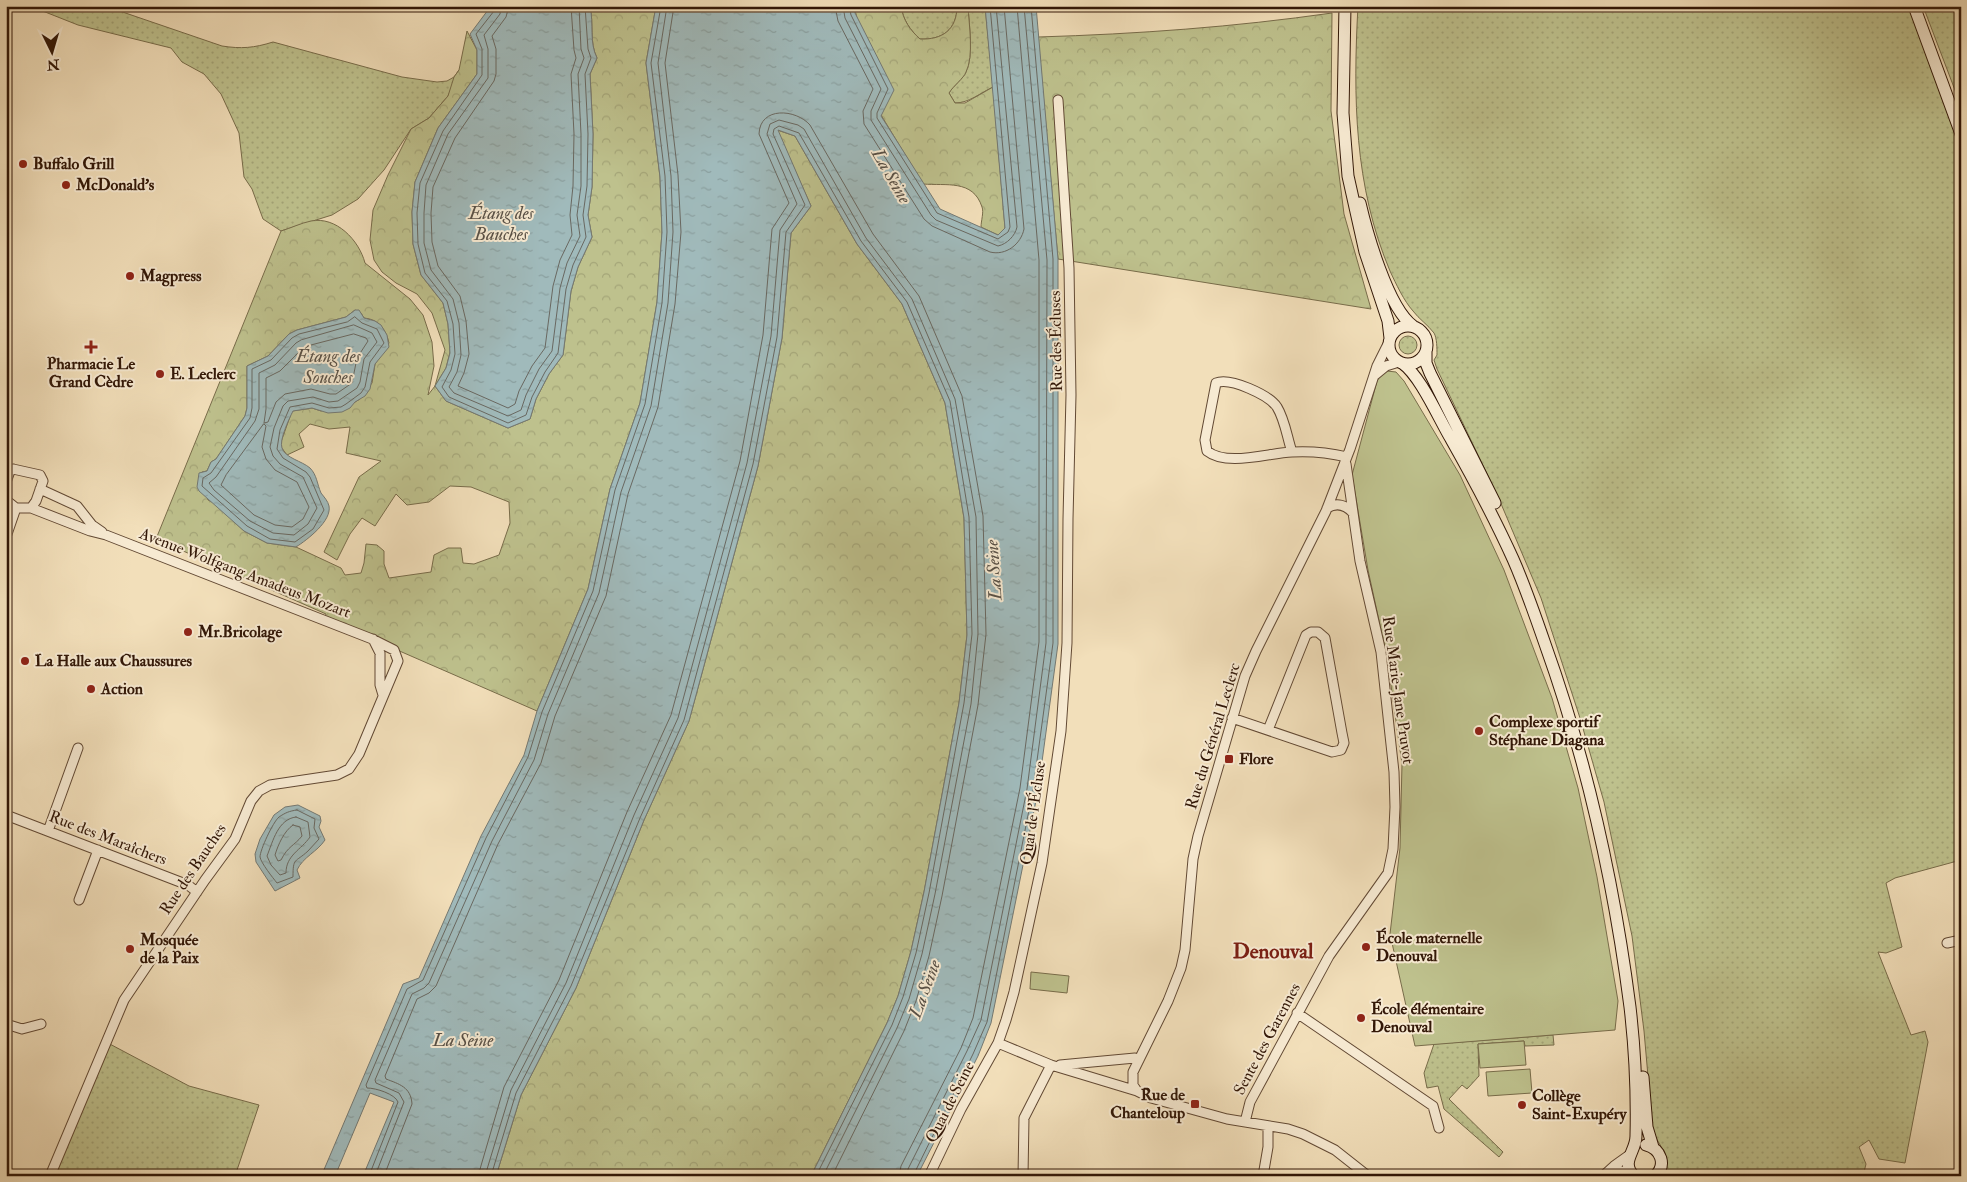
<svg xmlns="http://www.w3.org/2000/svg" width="1967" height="1182" viewBox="0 0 1967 1182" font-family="'IM FELL Double Pica',serif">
<defs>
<pattern id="grass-dots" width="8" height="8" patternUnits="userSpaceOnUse" patternTransform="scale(1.25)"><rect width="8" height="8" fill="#bec18d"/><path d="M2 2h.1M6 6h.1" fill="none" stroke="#a4a578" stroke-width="1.8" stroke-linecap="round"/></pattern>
<pattern id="forest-crowns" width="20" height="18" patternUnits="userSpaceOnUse" patternTransform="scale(1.25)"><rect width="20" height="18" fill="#bec18d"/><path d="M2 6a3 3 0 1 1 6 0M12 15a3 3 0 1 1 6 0" fill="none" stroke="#a4a578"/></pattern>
<pattern id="water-ripples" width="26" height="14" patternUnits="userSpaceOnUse" patternTransform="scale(1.25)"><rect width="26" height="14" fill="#a0babb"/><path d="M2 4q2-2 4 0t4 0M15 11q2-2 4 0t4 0" fill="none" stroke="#8a9f9f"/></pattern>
</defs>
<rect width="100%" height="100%" fill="#f2dfba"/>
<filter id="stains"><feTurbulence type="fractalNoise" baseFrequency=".004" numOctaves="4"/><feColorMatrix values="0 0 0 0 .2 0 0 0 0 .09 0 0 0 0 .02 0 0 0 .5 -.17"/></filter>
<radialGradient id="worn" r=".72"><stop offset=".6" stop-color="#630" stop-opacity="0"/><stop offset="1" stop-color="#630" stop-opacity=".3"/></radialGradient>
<path fill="url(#grass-dots)" stroke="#786c4a" d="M30,6H105L222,46C241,49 254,48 273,42L402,77L437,82L447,81L454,77L459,70L448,96L429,118L411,129L384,170L358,199L332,215L281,231L263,219L252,189L244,177L239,133L221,94L204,74L182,62L171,48L78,25Z
M901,6H957C957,30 942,40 920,39C910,30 903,20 901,6Z
M968,6H985L993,87C980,93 969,103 955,103L949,93C953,86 964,78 966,72C974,56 969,25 968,6Z
M1358,6H1914L1961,134V860L1895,878L1886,883L1902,947L1886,953L1878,952L1911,1035L1925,1031L1928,1042L1905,1163L1879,1159L1869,1140L1859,1147L1866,1164L1863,1176H1661L1665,1168V1153L1653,1133L1644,1031L1632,936L1604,802L1580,718L1541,598L1499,499L1437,369L1434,360L1437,355C1437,349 1437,338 1434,333C1428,325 1419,319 1413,311C1404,301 1396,284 1390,271C1354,186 1353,97 1358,6Z
M1923,6H1961V106Z
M1399 345a9 9 0 1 1 18 0a9 9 0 1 1-18 0Z
M1553,1035L1554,1045L1525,1046L1524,1041L1478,1044L1479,1076L1467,1089L1462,1085L1449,1099L1503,1152L1499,1157L1444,1109L1438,1086L1427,1088L1424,1073L1434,1044Z
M106,1042L189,1086L259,1105L235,1176H50Z"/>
<path fill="url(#forest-crowns)" stroke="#786c4a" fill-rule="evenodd" d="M590,6H656L646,63L660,177L662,232L657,302L640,403L610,489L588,589L537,711L372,639L324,621L326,614L156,539L281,231C291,228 301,223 311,221C336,216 359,240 365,263L410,299L423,315L432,342L434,366L428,395L435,386L445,350L432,313L417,294L396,283L382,272L374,260L370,240L373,210L388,175L411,129L429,118L448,96L454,77L459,70L467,31L477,50V74L438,128L415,182L412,212L413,244L421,275L443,303L448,324L450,352L446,368L435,386L446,401L508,428L530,419L536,399L549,374L563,355L571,291L578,267L592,237L588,215L592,187L593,134L590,74L597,58C589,42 594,24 590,6ZM355,310L361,313L364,318C379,319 386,330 389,343L375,364L372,383L360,399L355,402L321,411L312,408L292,411L281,442V447L287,455L304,447L299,434L310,424L329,429L350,427L346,453L381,461L359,477L324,552L337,560L350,534L362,518L375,526L396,494L407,505L429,502L450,486L471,487L509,502L510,523L499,555L474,564L463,563L461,548H448L434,555L431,572L389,578L384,564V551L377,545L366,544L364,563L361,573L345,575L341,568L296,547L267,543L244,531L214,503L208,500L202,472L207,471L211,462L216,459L245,416L247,408V366L268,356L289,334L297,330L346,317Z
M854,6H901C903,20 910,30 920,39C942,40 957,30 957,6H968C969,25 974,56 966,72C964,78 953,86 949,93L955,103H965L993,87L1005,228L998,235L981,227C981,221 984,212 982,207C973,179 946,186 923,184L881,115Z
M1332,13L1331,111L1344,214L1371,309L1058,259L1038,37C1138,34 1234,27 1332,13Z
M777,130L795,136L857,244L902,304L945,403L964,518L967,635L959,703L924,892L911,951L898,996L887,1023L811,1176H496L521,1095L576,988L644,820L689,721L758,466L782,338L791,233L811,206Z"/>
<path fill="#bec18d" stroke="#786c4a" d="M1387,371L1396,372L1404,381L1460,475L1504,570L1552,698L1578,788L1597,877L1618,1001L1615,1030L1415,1046L1390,934L1400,848L1402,764L1387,657L1368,570L1352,475L1377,381L1381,375Z
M1031,972L1069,976L1067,993L1030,989Z
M1524,1041L1526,1065L1480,1068L1478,1044Z
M1530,1069L1532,1093L1488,1096L1486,1072Z"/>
<path fill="url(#water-ripples)" stroke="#747973" d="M491,6H590C594,24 589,42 597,58L590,74L593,134L592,187L588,215L592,237L578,267L571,291L563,355L549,374L536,399L530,419L508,428L446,401L435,386L446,368L450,353L448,324L443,303L421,275L413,244L412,212L415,182L438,128L477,74V50L470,34Z
M656,6H854L855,13L894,90L881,116L940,209L998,235L1005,228L985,6H1036L1058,259V644L1038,791L991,1023L978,1056L917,1176H811L887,1023L898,996L911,951L924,892L959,703L967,635L964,518L945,403L902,304L857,244L795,136L778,130L811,206L791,233L782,338L758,466L689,721L644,820L576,988L521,1095L496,1176H363L394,1102L370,1093L335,1176L323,1172L403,984L419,978L481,836L524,755L537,711L588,589L610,489L640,403L657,302L662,232L660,177L646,63Z
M355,310H359L364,318L375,321L381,325L387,335L389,347L375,364L370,389L365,396L355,402L350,408L342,412L328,413L312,408L293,411C289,419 279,440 282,448C285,458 302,461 310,468C317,475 317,484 321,493C324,497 328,501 329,506C332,521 307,540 296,547L267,543L244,531L199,491L197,487L199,473L207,471L211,462L216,459L245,416L247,408V366L268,356L289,334L297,330L346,317Z
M298,805L320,816L321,821L319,827L325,840C317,852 303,857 297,870L300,878L275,891L256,862L255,854L260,839L274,815L285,807Z"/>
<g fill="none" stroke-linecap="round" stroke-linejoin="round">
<path stroke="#696861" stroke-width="1" d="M495,6L494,11L476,34L482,49V75L443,131L420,183L417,213L418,244L425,273L447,301L453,324L455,354L451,370L442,387L449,397L508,423L526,415L532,397L545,372L558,353L566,289L573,265L586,237L583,215L587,186L588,134L585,74L591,58L588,49L585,6
M501,6L500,14L484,35L488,49V78L448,134L426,185L424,213V243L431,270L453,299L459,323L461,355L457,372L449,387L454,393L508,416L521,410L526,395L539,369L552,351L560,288L567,263L580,236L577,215L581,186V134L578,74L584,58L581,49L579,6
M509,6L506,17L492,36L496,49V74L494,81L455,138L433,187L431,213L432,242L438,266L460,296L466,321L469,354L464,373L458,386L508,408L515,404L519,391L532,366L545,348L553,286L560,260L572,235L570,215L573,186L574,134L571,74L576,58L574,50L571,6
M835,6L838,21L873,89L863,111L864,124L924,219L932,226L990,252C1006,256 1021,244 1024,229L1004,6
M843,6L845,18L881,89L871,111V120L931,215L936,220L998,246C1007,244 1015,236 1017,227L996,6
M849,6L851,15L888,89L877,113V118L937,213L998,239L1008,232L1010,227L990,6
M355,317L362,323L377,329L384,343L370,362L365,387L361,393L346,404L341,407L329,408L312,403L290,407L280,430L277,449L283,458L306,472L310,477L324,510L313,529L295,542L270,539L247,526L202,486L203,478L211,473L250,418L252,408V369L271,360L292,338L299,334L347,322Z
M354,325L372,333L377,342L364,359L360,382L357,388L338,401L329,402L313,397L288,401L283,406L274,428L270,447L273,456L280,464L303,477L317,508L308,524L294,535L273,533L250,521L214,490L209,483L216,477L255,421L259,409V373L275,365L296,343L301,340Z
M354,334L366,338L368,341L357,358L352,383L336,394H330L311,389L285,394L276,402L268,422L264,423L266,409V378L280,371L304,347Z
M264,424L266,426L262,447L266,459L275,470L297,482L309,507L303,519L292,527L275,525L254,515L221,485L226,475Z
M297,810L315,819L314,828L319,839C315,843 312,847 308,851C295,863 293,857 293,877L277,883C273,878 261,863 260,857C260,850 273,822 279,817C285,813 289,811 297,810Z
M296,817L308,822L310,837C301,850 286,855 286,873L280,875L271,865L267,856C273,841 278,819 296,817Z
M293,825L300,827L302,836C294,846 288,846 281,860L278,861L275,855C278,845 284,831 293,825Z
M369,1176L398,1102C395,1094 376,1088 367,1088L366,1085L407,989L423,980L486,838L528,757L542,712L593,591L615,490L645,404L662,303L667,232L665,176L651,63L661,6
M375,1176L404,1102L399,1093L376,1083L375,1080L412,994L424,988L429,983L492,841L534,760L548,714L599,593L621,492L651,406L668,303L673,232L671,176L658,63L667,6
M384,1176L412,1104C411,1087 399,1084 386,1079L385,1076L417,999L429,993L436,986L498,844L541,763L555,716L606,596L628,494L658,407L675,304L681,232L678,175L665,63L674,6
M478,1176L504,1087L559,980L627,812L671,715L740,461L763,335L772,229L789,203L759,134C760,106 796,109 810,125L873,234L919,296L962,396L983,516L986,634L978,705L942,896L929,956L916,1001L904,1031L832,1176
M485,1176L511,1090L566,983L634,815L678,718L747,463L771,336L780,230L797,204L767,134L770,124L779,120L798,125L804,129L866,238L912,299L955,399L976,517L978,634L971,704L935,894L922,954L909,999L897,1028L823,1176
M491,1176L516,1093L571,986L640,818L684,720L753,464L777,337L786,232L805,205L773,134L774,129L779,126L799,133L861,241L907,302L950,401L969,517L972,634L964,703L929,893L916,953L903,997L892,1025L816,1176
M899,1176L901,1166L961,1048L973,1018L1020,788L1039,642V260L1017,6
M907,1176L908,1169L967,1051L981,1020L1027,789L1046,643L1047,260L1024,6
M913,1176L973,1054L987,1022L1033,790L1053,643V259L1031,6"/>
<defs>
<path id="street" d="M1375,375L1386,366L1399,362
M1292,452C1287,437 1285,420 1277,407C1269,395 1230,377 1216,383L1205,440L1207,451C1227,467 1268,453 1292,452C1309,451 1330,453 1347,457
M6,482L10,471L13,469
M40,489L77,506L92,525L102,532
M6,500L16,508H31L36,501L43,481L40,475L13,469
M31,508L90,531L106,535L372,639L394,650L398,661L359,754L349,769L337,775L270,785L259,791L251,801L235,839L205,880L124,1000L50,1176
M1327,508C1337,502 1346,505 1353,513
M6,537L16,508
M373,639L380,653V685L383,695
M1232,718L1332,752L1341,750L1344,743L1342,733L1325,638L1318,632H1311L1306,635L1268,730
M6,815L188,885L197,892
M48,831L78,748
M79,900L98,850
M1947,943L1961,940
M1297,1013L1433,1106L1439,1128
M6,1024L22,1029L41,1024
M998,1043L1051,1065L1137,1091L1151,1098L1227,1119L1288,1129L1303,1134L1335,1150L1368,1176
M1060,1065L1135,1058L1139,1060
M1137,1091L1133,1085V1072L1168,1001L1181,968L1185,950L1193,859L1198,836L1245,676L1256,651L1326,511L1350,449L1377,366L1389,342
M1245,1122L1250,1102L1329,956L1388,873L1393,849L1395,807L1394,772L1381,652L1360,561L1346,464
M1607,1173L1621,1171L1631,1173
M929,1176L961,1109L998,1043L1006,1020L1014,992L1042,863L1061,731L1067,643L1068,519L1071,395L1069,268L1058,100
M1023,1176L1024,1118L1051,1065
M1263,1176L1268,1147V1126
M1603,1176L1614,1166L1628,1156"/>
<path id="secondary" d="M1345,6L1343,113L1348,176L1365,252L1388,321L1390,338
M1914,6L1961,134
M1360,203C1367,233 1388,308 1413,326
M1389 345a19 19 0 1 1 38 0a19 19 0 1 1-38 0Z
M1426,352V363L1430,373L1495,503
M1402,363C1420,375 1439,419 1451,439C1473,478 1494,517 1513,559C1525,586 1535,615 1545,644C1587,761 1614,883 1630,1007C1635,1050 1637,1093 1636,1136C1636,1152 1620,1162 1634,1176
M1643,1077L1647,1127L1653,1147
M1646,1145C1661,1149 1667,1165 1655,1176"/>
</defs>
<use href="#street" stroke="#624934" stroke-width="11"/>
<use href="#secondary" stroke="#321707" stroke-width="13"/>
<use href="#street" stroke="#f7ead2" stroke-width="9"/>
<use href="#secondary" stroke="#f7ead2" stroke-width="11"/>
</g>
<g fill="#8f2418" stroke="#f7ead2" stroke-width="2">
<circle cx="23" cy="164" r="5"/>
<circle cx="66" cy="185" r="5"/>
<circle cx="130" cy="276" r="5"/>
<path d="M88.5 339.5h5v5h5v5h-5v5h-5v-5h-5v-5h5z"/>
<circle cx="160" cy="374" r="5"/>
<circle cx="188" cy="632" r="5"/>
<circle cx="25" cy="661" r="5"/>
<circle cx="91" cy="689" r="5"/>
<circle cx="1479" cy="731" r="5"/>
<rect x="1224" y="754" width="10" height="10" rx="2.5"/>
<circle cx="1366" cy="947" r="5"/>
<circle cx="130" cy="949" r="5"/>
<circle cx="1361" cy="1018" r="5"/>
<rect x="1190" y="1099" width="10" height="10" rx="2.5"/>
<circle cx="1522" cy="1105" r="5"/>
</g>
<g text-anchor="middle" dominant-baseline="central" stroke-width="4" stroke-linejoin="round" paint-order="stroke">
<g font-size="16" font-weight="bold" fill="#321707" stroke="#f7ead2" text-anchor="start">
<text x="33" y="164">Buffalo Grill</text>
<text x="76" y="185">McDonald's</text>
<text x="140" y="276">Magpress</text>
<text x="91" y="364" text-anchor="middle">Pharmacie Le<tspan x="91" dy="18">Grand Cèdre</tspan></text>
<text x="170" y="374">E. Leclerc</text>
<text x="198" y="632">Mr.Bricolage</text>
<text x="35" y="661">La Halle aux Chaussures</text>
<text x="101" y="689">Action</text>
<text x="1489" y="722">Complexe sportif<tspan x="1489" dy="18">Stéphane Diagana</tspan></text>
<text x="1239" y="759">Flore</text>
<text x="1376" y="938">École maternelle<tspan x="1376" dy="18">Denouval</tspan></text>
<text x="140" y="940">Mosquée<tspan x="140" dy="18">de la Paix</tspan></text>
<text x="1371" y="1009">École élémentaire<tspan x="1371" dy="18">Denouval</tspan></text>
<text x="1185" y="1095" text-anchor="end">Rue de<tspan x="1185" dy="18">Chanteloup</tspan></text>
<text x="1532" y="1096">Collège<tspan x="1532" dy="18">Saint-Exupéry</tspan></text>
</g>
<g font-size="16" fill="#321707" stroke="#f7ead2">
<text transform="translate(1056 341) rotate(-91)">Rue des Écluses</text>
<text transform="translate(245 573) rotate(21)">Avenue Wolfgang Amadeus Mozart</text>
<text transform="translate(1398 690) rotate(82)">Rue Marie-Jane Pruvot</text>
<text transform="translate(1213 736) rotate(-73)">Rue du Général Leclerc</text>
<text transform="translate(1033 813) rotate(-82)">Quai de l'Écluse</text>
<text transform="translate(108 838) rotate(21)">Rue des Maraîchers</text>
<text transform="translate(193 869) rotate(-56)">Rue des Bauches</text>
<text transform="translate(1267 1039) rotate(-62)">Sente des Garennes</text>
<text transform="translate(950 1102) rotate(-63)">Quai de Seine</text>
</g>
<g font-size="18" font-style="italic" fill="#585046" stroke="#f7ead2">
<text transform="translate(891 176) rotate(60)">La Seine</text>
<text x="501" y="213">Étang des<tspan x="501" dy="21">Bauches</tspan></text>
<text x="328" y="356">Étang des<tspan x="328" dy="21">Souches</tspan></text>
<text transform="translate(994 570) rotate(-94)">La Seine</text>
<text transform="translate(925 989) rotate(-70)">La Seine</text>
<text x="463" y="1040">La Seine</text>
</g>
<g font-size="21" font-weight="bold" fill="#7a1f14" stroke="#f7ead2">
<text x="1273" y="951">Denouval</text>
</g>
</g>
<rect width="1967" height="1182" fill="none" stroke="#f2dfba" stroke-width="25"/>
<rect x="8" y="8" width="1952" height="1167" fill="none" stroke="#321707" stroke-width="2.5"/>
<rect x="12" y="12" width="1942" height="1157" fill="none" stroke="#321707"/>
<g transform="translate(52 52) rotate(175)" stroke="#f7ead2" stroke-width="4" paint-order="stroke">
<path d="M0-4L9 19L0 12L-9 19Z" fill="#321707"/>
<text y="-8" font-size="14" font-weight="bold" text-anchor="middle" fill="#321707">N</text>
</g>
<rect width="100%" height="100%" filter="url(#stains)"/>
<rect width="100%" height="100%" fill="url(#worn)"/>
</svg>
